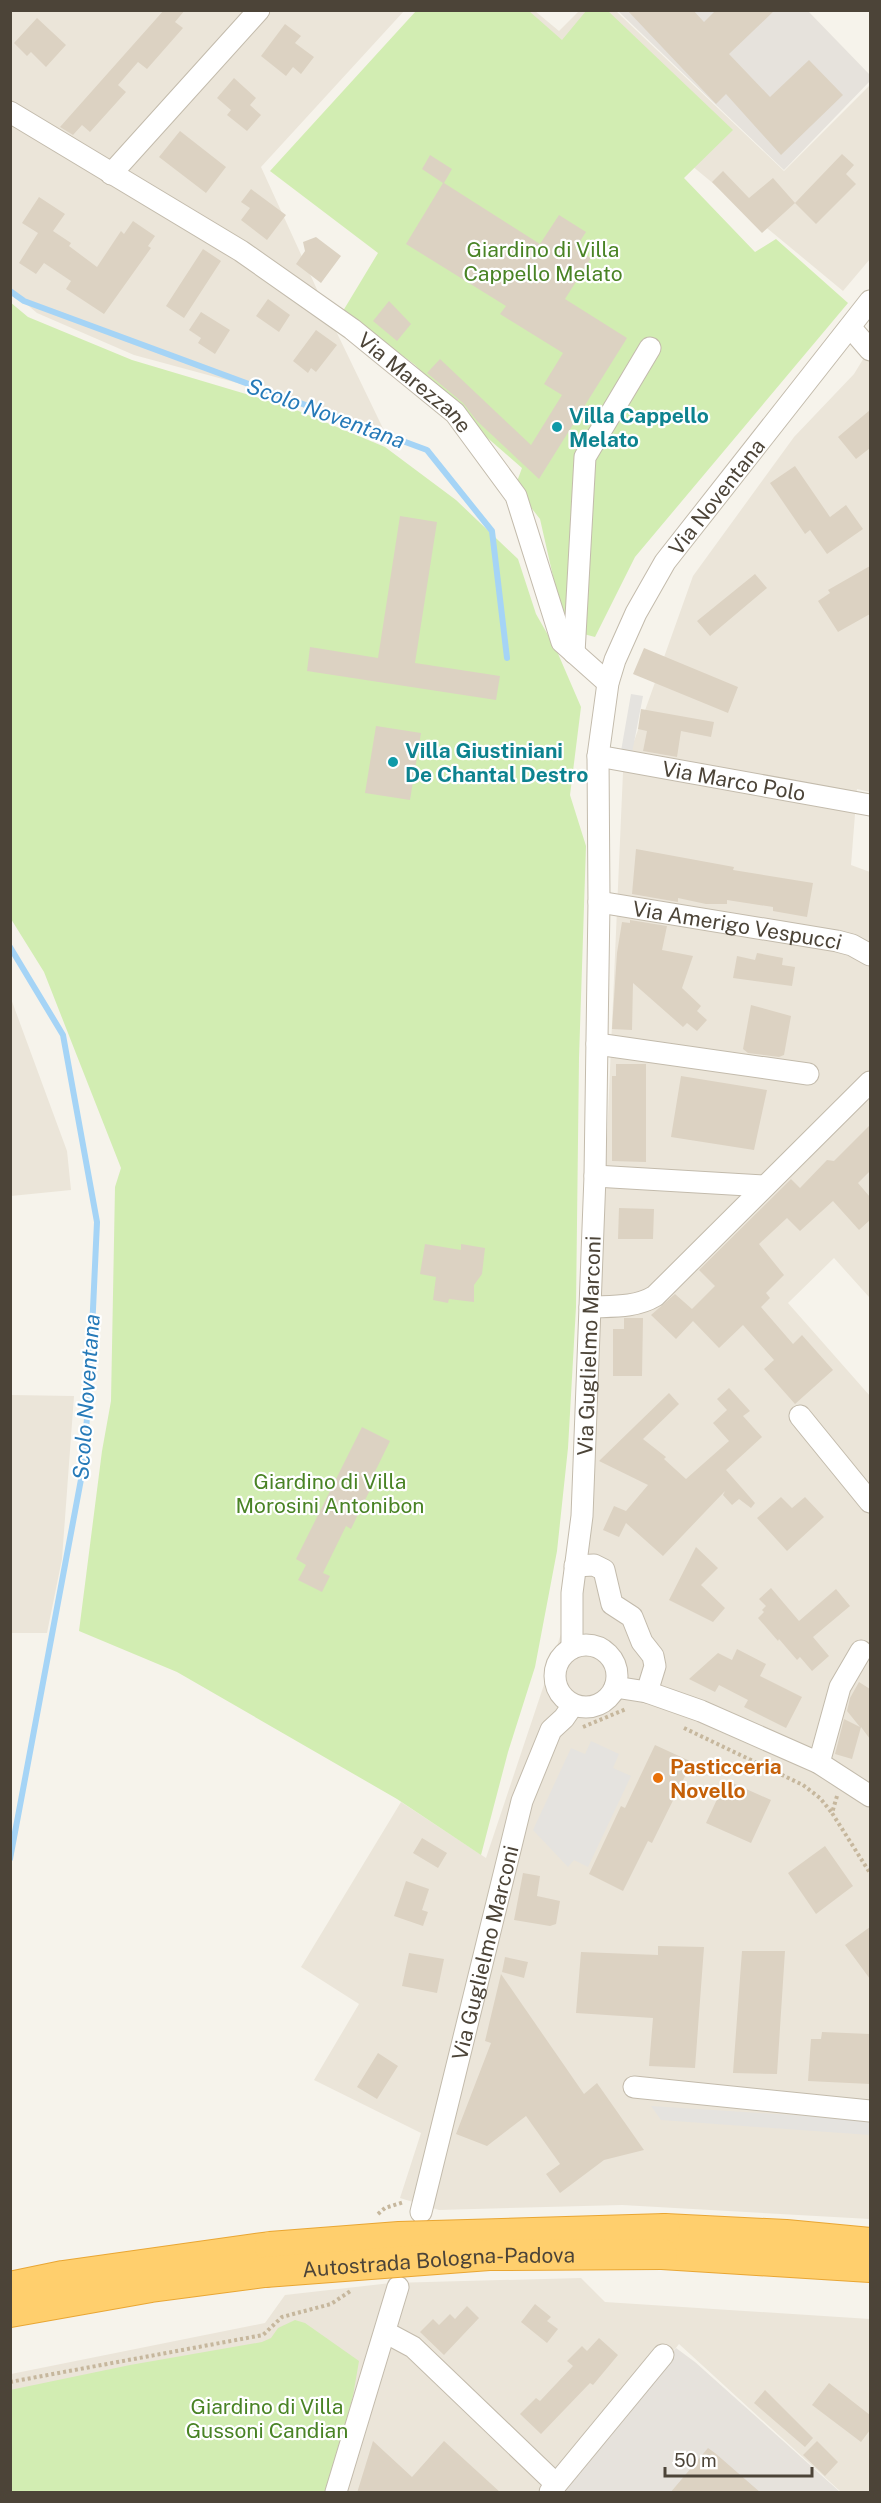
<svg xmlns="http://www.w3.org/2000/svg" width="881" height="2503" viewBox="0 0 881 2503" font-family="'Public Sans',sans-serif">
<rect width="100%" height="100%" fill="#f6f3eb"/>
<path fill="#ebe5d9" d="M11,11H404L261,167L336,331L391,445L293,398L134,355L37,313L11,291Z
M505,11H535L559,31L579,11H616L784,171L870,85V259L843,291Z
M870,348V792L857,789L851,865L870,872V1296L869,1297L834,1258L788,1303L870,1396V2219L622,2205L439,2210L400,2198L421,2133L314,2080L359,2004L301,1967L401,1802L486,1858L568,1613L599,1322L623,772L693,576L794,437L854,374Z
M10,996L67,1151L71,1190L11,1196Z
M11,1395L74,1396L62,1559L47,1633H11Z
M581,2278L605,2302L870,2319V2492H841L679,2344L559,2492H11V2374L265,2323L285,2295L391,2283Z"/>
<path fill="#e6e2dc" d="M618,11H808L870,75V81L784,170Z
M676,2348L695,2362L840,2492H560Z"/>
<path fill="#d2edb2" d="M416,11H529L562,40L586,11H608L733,130L684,178L755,252L776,239L848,303L635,557L595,637L565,629L540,519L515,487L522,468L476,428L415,365L343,311L378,253L270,171Z
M10,302L28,317L132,360L289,407L385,447L456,500L518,559L536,614L556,649L581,707L570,795L586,846L579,1058L576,1307L568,1448L557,1551L535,1667L508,1752L481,1855L397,1799L177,1672L79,1631L102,1451L111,1401L115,1187L121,1168L44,972L11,919Z
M295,2320L305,2323L359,2361L353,2396L326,2492H11L10,2390L130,2365L262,2342L271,2338L278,2328Z"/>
<path fill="#e5e3df" d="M631,694L643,696L632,753L621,751Z
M591,1741L619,1754L613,1768L631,1776L588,1867L574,1860L568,1867L533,1830L571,1748L585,1754Z
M651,2106L870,2120V2135L661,2120Z"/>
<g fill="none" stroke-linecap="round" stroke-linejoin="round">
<path stroke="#a5d4f6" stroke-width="6" d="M10,291L24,301L427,450L492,531L507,658
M10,947L63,1035L97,1222L89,1396L82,1474L10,1859"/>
</g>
<path fill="#dcd2c2" d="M164,10H185L175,22L183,28L147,69L138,62L118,85L126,92L90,132L82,125L73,135L60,127Z
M627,10H693L704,22L716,10H775L729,54L770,97L809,60L843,95L781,155L726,94L716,104Z
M37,18L66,45L46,67L31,52L27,56L14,43Z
M285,24L301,36L295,43L314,57L301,74L293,67L286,76L261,56Z
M234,78L256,98L250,105L261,115L247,131L227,115L231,110L217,98Z
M180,131L226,167L206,193L159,157Z
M842,154L854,165L846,174L856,184L816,224L795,203Z
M430,155L452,169L444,183L540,244L559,215L586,232L575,249L591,258L565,299L627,338L539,479L477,421L463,403L427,373L440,359L531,445L562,395L544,384L563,353L500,314L506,306L406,244L443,183L422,169Z
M723,171L749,198L773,178L795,203L762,233L712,182Z
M251,189L286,215L267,240L241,220L250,208L241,202Z
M39,197L65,214L53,231L71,243L69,246L97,267L121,231L124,234L133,221L155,236L148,246L151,248L104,314L66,289L71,281L44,263L36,274L19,263L38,233L22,223Z
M316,237L341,256L321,283L296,264L305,251L303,242Z
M203,249L221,261L184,318L166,306Z
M268,299L290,315L279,332L256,316Z
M389,301L411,324L397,341L373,321Z
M201,312L230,330L215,354L198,343L201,338L189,330Z
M316,330L337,345L316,372L311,368L308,373L293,361Z
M870,410V448L856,459L838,437Z
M795,466L830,517L846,505L863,529L827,554L810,530L805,534L770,483Z
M400,516L437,522L415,663L500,676L496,700L307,671L310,647L378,658Z
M870,566V614L838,632L818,601L830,593L828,590Z
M755,574L767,588L710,636L697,621Z
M644,648L738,687L728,713L633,674Z
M641,709L714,722L711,737L681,731L677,757L643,751L647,731L638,729Z
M376,726L421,733L410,800L365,793Z
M636,849L734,867L733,870L813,883L807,917L773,911V907L727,900V904H706L678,898V902L632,894Z
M630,920L667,926L662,950L693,956L682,988L701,1006L697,1011L707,1020L697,1031L687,1023L683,1027L633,983L632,1030L612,1029L617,953L622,922L630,923Z
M757,953L783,958L782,965L795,967L792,986L733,978L737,956L755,960Z
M751,1005L791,1016L784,1055L779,1057L748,1053L743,1049Z
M616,1064H646V1162L612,1161V1076H616Z
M681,1076L767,1090L754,1150L671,1137Z
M870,1125V1171L858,1183L870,1197V1220L859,1230L833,1201L800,1231L787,1218L759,1244L784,1275L766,1293L770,1298L761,1307L793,1344L802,1335L833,1370L795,1404L764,1369L774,1360L743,1325L719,1348L693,1321L676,1339L651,1315L675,1294L692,1309L715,1286L699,1270L791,1179L800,1188L827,1160L834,1161Z
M619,1208L654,1209L653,1239H618Z
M425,1244L461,1250V1244L485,1248L482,1274L474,1285V1302L449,1299L448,1303L433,1300L436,1277L420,1274Z
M624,1318H643L642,1376H613V1329H624Z
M729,1388L750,1411L743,1416L762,1437L726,1470L755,1503L751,1508L739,1499L732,1505L723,1495L725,1491L663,1556L626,1523L619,1537L603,1530L614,1506L626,1511L648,1485L599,1461L669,1393L679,1404L643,1439L666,1457L664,1459L686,1479L729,1441L713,1423L727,1410L717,1399Z
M362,1427L390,1441L367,1488L370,1490L351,1529L346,1526L323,1573L330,1576L322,1592L298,1580L306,1565L296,1559Z
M781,1497L792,1508L805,1497L824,1517L787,1551L757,1518Z
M696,1547L718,1568L701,1585L725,1608L713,1622L669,1600Z
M771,1588L799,1621L836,1589L850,1606L813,1637L829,1656L812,1671L800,1657L797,1660L779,1639L778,1641L758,1618L764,1612L762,1610L766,1606L759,1599Z
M737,1649L766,1664L760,1676L802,1697L786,1728L744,1707L748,1700L719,1685L715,1692L689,1679L718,1653L732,1660Z
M859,1682L870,1689V1739L861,1727L852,1759L835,1754L844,1719L860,1727L847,1711L850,1698Z
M655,1745L692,1762L652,1843L648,1841L623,1891L589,1874L621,1806L625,1808Z
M726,1780L771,1800L751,1843L706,1823Z
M422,1838L447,1853L438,1868L413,1853Z
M825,1846L853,1886L816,1914L788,1873Z
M523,1873L540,1876L537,1896L560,1901L556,1924L550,1926L514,1920Z
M406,1881L429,1889L422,1910L428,1912L423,1926L394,1916Z
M870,1927V1979L845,1945Z
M658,1946L704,1947L695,2068L649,2066L653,2018L576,2013L581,1952L658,1955Z
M742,1951H785L777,2074L733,2073Z
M409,1953L444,1959L437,1993L402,1986Z
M505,1957L528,1962L524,1978L502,1972Z
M501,1974L584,2094L597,2083L644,2150L604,2160L560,2193L546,2174L560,2164L526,2116L487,2146L456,2134L491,2043L485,2041Z
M822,2032L870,2034V2084L808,2081L811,2039H821Z
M378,2053L398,2066L377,2099L357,2087Z
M535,2304L551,2317L547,2321L558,2329L547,2343L521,2322Z
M467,2306L479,2318L444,2355L420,2332L433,2319L439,2325L450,2314L455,2319Z
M599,2338L618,2355L593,2385L590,2383L541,2434L520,2414L536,2398L540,2401L573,2366L567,2361L582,2346L587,2351Z
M829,2383L870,2415V2430L861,2442L812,2405Z
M765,2390L813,2438L805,2447L754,2403Z
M373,2441L412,2477L444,2441L501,2493H357Z
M817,2441L838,2462L825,2476L803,2455Z
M708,2448L715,2453L761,2493H670Z"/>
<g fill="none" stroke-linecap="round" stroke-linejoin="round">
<defs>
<g id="minor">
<path id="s1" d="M10,112L241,251L352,329L455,413L516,496L562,642L608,683"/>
<path d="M111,174L259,10"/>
<path d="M851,328L870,350"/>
<path d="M574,653L585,457L650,348"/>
<path id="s2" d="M598,756L870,805"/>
<path id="s3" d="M599,902L837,941L852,945L870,955"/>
<path d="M597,1044L808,1074"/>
<path d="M595,1176L765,1186"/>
<path d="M590,1307C612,1306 635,1308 655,1296L870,1082"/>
<path d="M800,1416L870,1502"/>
<path d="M575,1566L594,1565L604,1570L612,1604L632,1617L642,1642L653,1656L655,1666L647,1692"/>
<circle cx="586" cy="1676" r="31"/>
<path id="s4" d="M572,1648V1593L582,1516L595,1176L599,902L598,756L608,683L615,660L636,613L665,562L870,301"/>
<path d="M615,1687L647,1692L701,1711L819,1763L870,1796"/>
<path d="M819,1763L840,1687L861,1651"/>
<path d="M634,2087L870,2111"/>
<path id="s5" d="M421,2212L522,1801L551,1730L564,1718L573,1705"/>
<path d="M385,2332L413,2347L556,2484"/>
<path d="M336,2492L398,2287"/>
<path d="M550,2492L663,2355"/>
</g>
<path id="highway" d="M665,2229L786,2235L870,2243
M662,2254L870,2267
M10,2287L63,2276L270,2247
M10,2312L151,2287L265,2272"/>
</defs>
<use href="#minor" stroke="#c3bbac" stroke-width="23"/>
<use href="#highway" stroke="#e9a633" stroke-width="32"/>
<path stroke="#c6b79d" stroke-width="4" stroke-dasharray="3 3" stroke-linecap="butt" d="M583,1727L626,1709
M684,1728L803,1785L820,1798L832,1813
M837,1796L832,1813L870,1873
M378,2214L385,2208L404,2202
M10,2382L263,2335L282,2317L331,2304L352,2290"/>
<use href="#minor" stroke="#fff" stroke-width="21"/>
<use href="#highway" stroke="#ffcf6d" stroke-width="30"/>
<defs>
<g id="highway-bridge">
<path d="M270,2247L399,2237L665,2229"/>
<path id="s6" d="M265,2272L489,2255L662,2254"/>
</g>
</defs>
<use href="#highway-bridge" stroke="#e9a633" stroke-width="32" stroke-linecap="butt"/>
<use href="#highway-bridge" stroke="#ffcf6d" stroke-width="30"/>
</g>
<g fill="#0f9aa8" stroke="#fff" stroke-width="2">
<circle cx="557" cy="427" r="6"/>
<circle cx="393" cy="762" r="6"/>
</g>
<circle fill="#e8710a" stroke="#fff" stroke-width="2" cx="658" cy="1778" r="6"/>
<g text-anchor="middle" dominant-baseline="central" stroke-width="4.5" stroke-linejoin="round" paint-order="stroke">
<g font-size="21" fill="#498325" stroke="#fff">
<text x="543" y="249">Giardino di Villa<tspan x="543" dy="24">Cappello Melato</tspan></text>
<text x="330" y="1481">Giardino di Villa<tspan x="330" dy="24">Morosini Antonibon</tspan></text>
<text x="267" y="2406">Giardino di Villa<tspan x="267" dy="24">Gussoni Candian</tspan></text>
</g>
<g font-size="21" fill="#4c4438" stroke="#fff">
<text stroke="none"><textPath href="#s1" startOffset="488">Via Marezzane</textPath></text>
<text stroke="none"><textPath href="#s4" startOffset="1184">Via Noventana</textPath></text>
<text stroke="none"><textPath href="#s2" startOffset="138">Via Marco Polo</textPath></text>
<text stroke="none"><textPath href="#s3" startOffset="140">Via Amerigo Vespucci</textPath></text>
<text stroke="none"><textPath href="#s4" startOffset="303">Via Guglielmo Marconi</textPath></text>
<text stroke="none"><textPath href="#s5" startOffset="267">Via Guglielmo Marconi</textPath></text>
<text stroke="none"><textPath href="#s6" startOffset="174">Autostrada Bologna-Padova</textPath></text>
</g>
<g font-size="21" font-weight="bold" fill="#0d838f" stroke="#fff" text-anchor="start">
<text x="569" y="415">Villa Cappello<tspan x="569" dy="24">Melato</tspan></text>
<text x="405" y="750">Villa Giustiniani<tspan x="405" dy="24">De Chantal Destro</tspan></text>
</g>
<g font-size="21" font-weight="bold" fill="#c56008" stroke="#fff" text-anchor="start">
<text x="670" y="1766">Pasticceria<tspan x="670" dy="24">Novello</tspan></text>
</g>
<g font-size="22" font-style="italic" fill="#267ab8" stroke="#fff">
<text transform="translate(326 413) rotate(20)">Scolo Noventana</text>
<text transform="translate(86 1397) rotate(-86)">Scolo Noventana</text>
</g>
</g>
<rect width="881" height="2503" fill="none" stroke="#4c4438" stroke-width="24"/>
<path d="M665 2467v9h147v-9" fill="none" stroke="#4c4438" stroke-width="3"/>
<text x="674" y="2467" font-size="18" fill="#4c4438" stroke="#ffffff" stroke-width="4.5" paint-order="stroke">50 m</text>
</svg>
